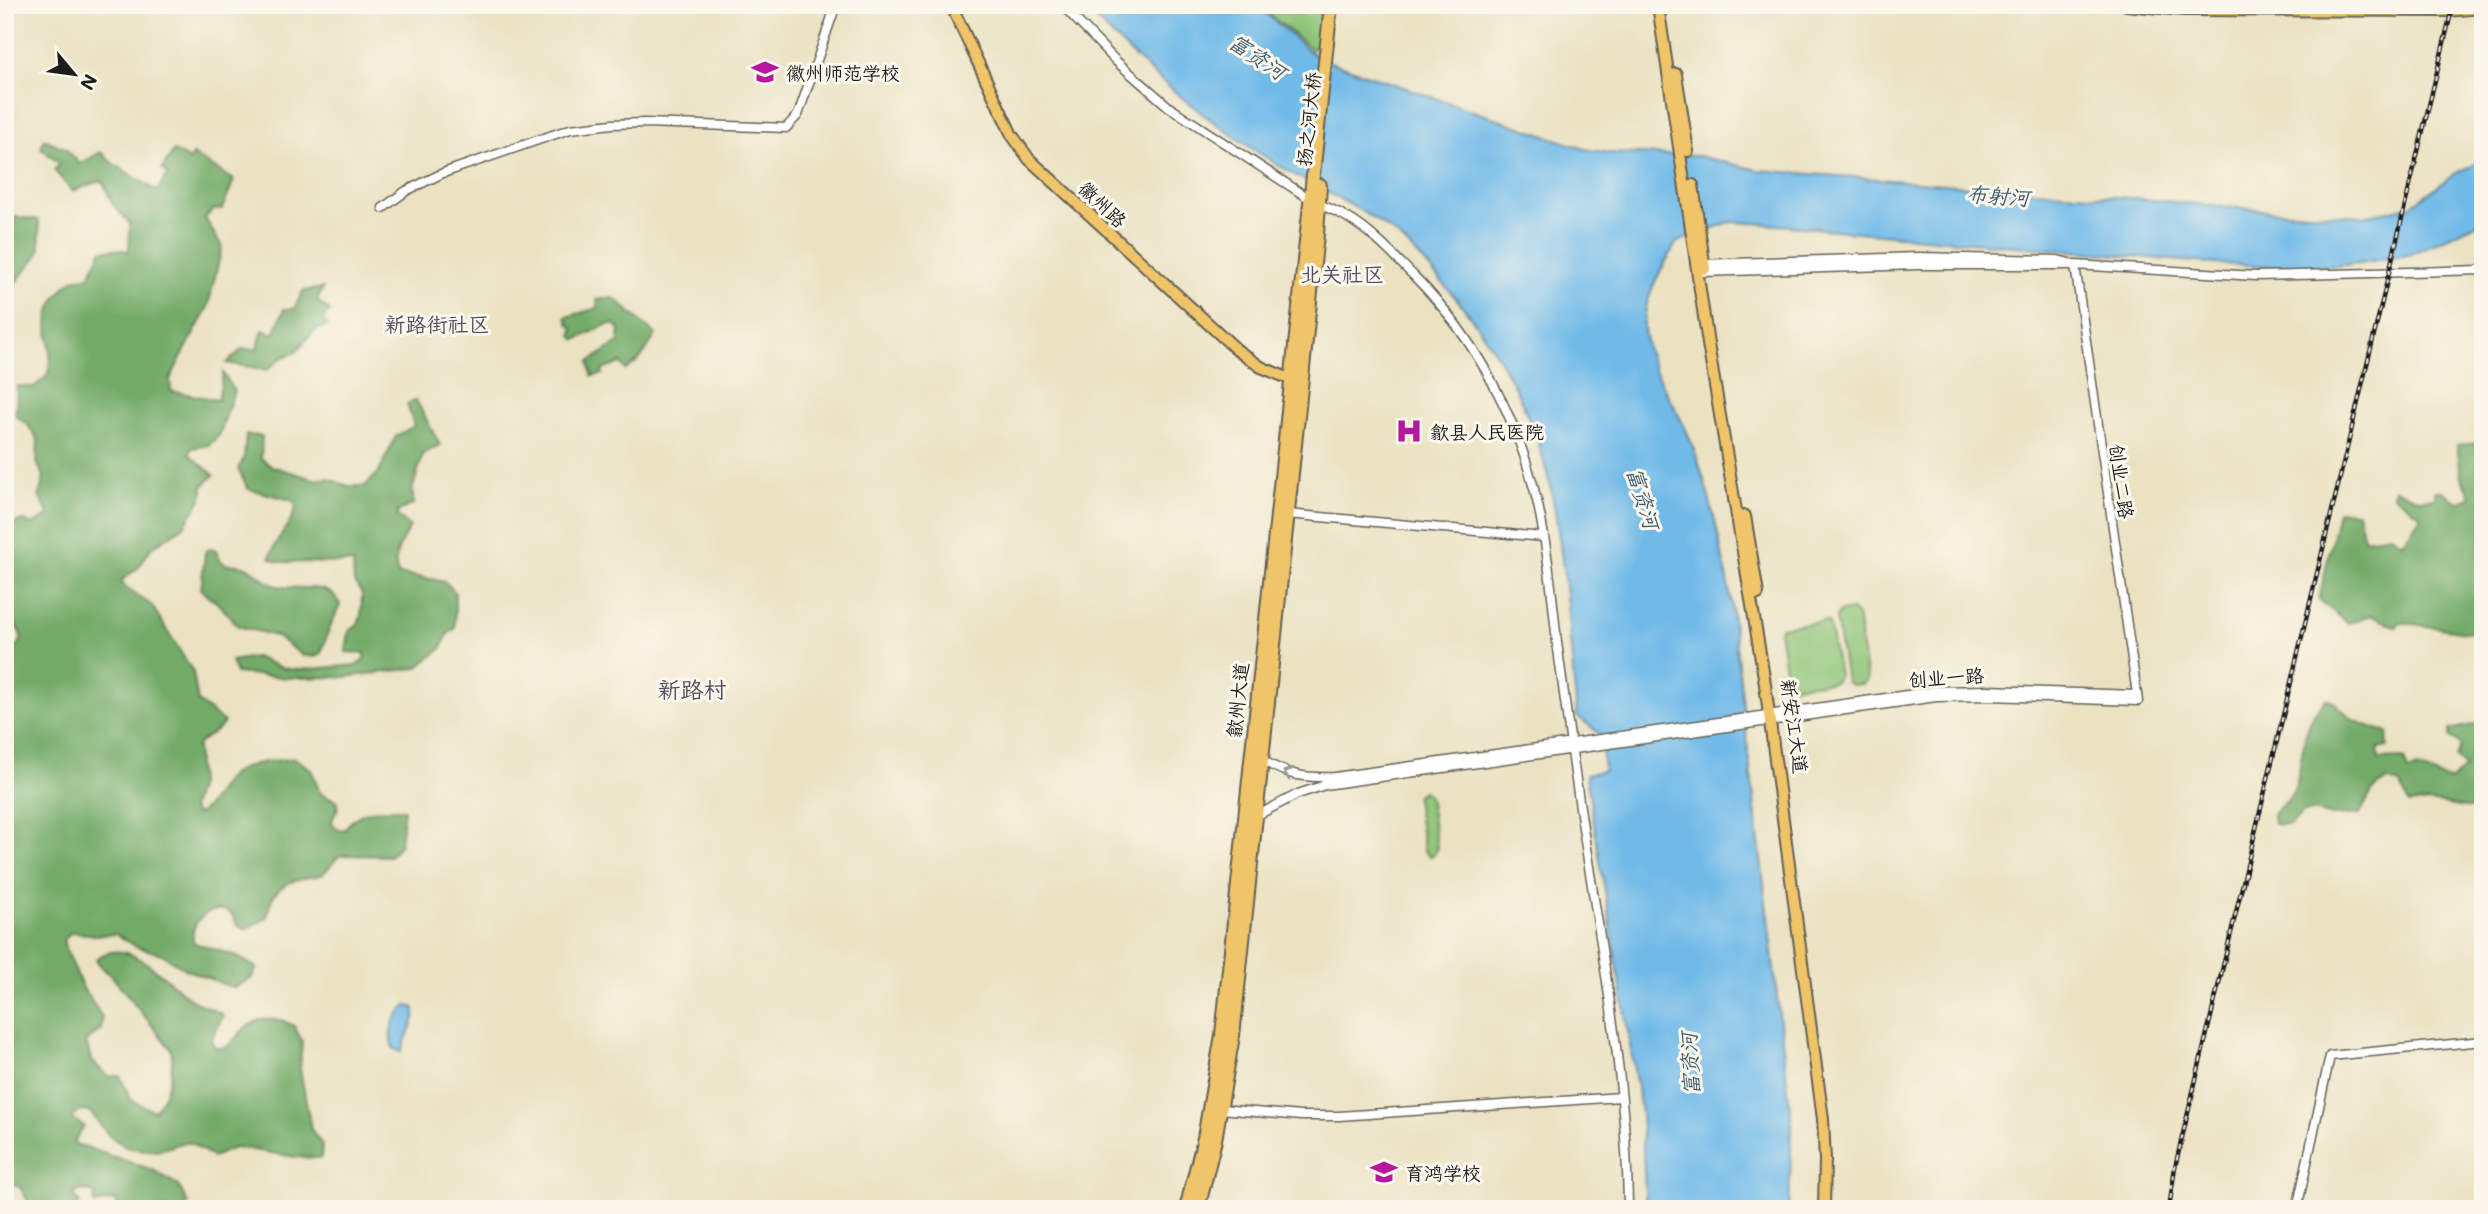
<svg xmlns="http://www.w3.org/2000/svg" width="2488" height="1214" viewBox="0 0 2488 1214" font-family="Mali,'LXGW WenKai TC',sans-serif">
<rect width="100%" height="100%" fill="#fbf7ec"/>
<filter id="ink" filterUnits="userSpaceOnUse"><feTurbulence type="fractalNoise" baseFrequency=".0143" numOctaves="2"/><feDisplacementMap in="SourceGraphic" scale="14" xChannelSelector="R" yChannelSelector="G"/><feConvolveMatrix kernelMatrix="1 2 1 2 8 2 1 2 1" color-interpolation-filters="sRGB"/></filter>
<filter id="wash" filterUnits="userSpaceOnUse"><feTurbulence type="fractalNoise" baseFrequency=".00686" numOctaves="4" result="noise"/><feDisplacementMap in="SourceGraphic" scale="28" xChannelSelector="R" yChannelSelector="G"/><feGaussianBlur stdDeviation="1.57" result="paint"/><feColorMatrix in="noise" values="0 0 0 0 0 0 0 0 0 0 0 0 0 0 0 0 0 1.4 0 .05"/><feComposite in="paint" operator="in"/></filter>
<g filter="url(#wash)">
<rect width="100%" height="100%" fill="#ebe2c2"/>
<path fill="#8dc477" stroke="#54704a" stroke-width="2" d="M1258,5H1322L1319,44L1312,49Z
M1853,610L1857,615L1867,680L1862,684L1851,685L1846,681L1836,619L1839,612Z
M1826,621L1829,624L1839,675L1834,682L1790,686L1787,683L1779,630L1781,627Z
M1422,791L1426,793L1429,797L1437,848L1434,854L1430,856L1424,850L1416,799L1417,795Z"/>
<path fill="#72aa68" stroke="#476342" stroke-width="2" d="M44,139L65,148L80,164L101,152L112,163L157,191L168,174L162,169L174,151L190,160L193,155L234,180L222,209L213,210L205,218L222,247L208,307L170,379L171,391L218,400L223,373L234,391L220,434L209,445L192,448L189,454L214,475L203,486L202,498L184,526L151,548L139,567L121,581L125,586L152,606L193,672L198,702L224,722C219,733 204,735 197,746L199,784L192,808L195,814C208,813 217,789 227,779C244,761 271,762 294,758L311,769L320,793L337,801L338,808L332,820L334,826L339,830L345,829C357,808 383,809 404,809L400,844L390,856L342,855L337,858L322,875C305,878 283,880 273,897C269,904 270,911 266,918L247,929L238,926C235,922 234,915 229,912C209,903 187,924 194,943L234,955L257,968L251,979L233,988L185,969L162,954L137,947L116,934L96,935L71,932L63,941L81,985L102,1017L101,1030L86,1041L91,1060L107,1076H120L131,1100L154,1111C167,1096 175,1068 171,1049L111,975L101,967L96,959C128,933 166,982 191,999C200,1005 211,1008 221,1013L223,1016L211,1039L213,1045L218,1048L227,1047L246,1027L261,1019L282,1020L294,1026L302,1041L300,1069L311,1129L322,1145L321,1158L295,1157L236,1147L213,1157L191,1143L185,1142L157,1151L129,1148L110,1137L90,1112L81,1111L72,1116V1119L84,1126L73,1143L153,1170L179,1186L188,1204L181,1209H118L116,1200L94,1204L95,1193L81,1190L74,1194L80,1203L74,1208L32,1209L20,1187L5,1180V656C37,636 13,630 5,607C3,600 3,559 6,552C7,547 11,542 14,537L5,532V527L22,520L32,525L49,515L39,496L44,477L37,463L38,440L27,424L16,416L17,386L34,387L46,377C60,348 32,320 65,287C73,278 78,277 89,277L101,251L113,249L129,251L130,224L112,203L103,182L100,181L72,191L54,170L60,164L41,148Z
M15,217L39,220L40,252L16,282L5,281Z
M323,288L317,301L330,311L323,319L328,325L314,331L296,352L281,358L267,370L227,363L242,349H257L263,330L274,334L284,309H294L303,291Z
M614,298L656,335L640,359L626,370L621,363L602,370L603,374L592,376L589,362L619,342L620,329L614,324L606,325L576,340L572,336L573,328L569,325L566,317L598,308L597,299Z
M416,400L440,445L423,454L412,491L414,504L398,511L397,516L410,527C401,542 391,556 398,574L444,581L455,592V629L448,634L441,649L417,668L345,677L289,678L236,673L231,661L255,657L282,668L299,670L356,665L364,660L365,653L346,652L349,631L357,626L361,617L362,594L354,582L353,563L279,562L270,558C274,538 293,526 296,505L292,500L248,489L238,469L244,458L246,435L262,436L261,458L271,466L317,480L327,478L348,486H365L379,472L396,436L414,426L407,404Z
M2483,442V611H2478L2474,633L2399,622L2397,627L2370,615L2348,623L2319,600L2338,511L2358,512L2364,539L2391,535L2403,543L2421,516L2393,495L2395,489L2420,499L2435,498V491H2443L2458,503L2471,497L2461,475L2457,445Z
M211,548L216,550C223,573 231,560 246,567C257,571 263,581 274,585C296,593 329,578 340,605L329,629L321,654L315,657L302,655L276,636L238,626L221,606L201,590L205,552Z
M2326,699L2334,702L2353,720L2387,733L2388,747L2378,749L2379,759L2404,758L2408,771L2418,768L2451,781L2465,767L2456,757L2461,746L2450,736V730L2483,722V811L2430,802L2409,804L2400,784L2387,780L2372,791L2360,814L2332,816L2313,811L2304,812L2290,825L2274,824L2273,814L2288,800L2293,792L2297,782L2305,736L2313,715Z"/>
<path fill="#6fbae8" stroke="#466b82" stroke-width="2" d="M1083,5H1256L1318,58L1585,149L1609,153L1698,156L1758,170L2130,198L2274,211L2364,216L2410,206L2456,173L2483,160V221L2409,255L2339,266L2295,267L2218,264L1755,223L1730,222L1677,242C1662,268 1644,295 1644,326C1645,367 1676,403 1690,439C1710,490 1720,542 1730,595L1792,1124L1789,1209H1646L1641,1112L1586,775L1604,770L1601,735L1577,716C1570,645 1566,571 1553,500C1539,423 1500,348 1448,289C1427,265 1407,241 1380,223C1351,203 1318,189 1288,171C1210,125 1144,71 1083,5Z
M407,1006L415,1008V1016L401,1052L394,1049C386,1035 394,1014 407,1006Z"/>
</g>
<g filter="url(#ink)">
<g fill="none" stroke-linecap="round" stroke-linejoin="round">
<defs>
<path id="minor" d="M1062,5L1116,61L1169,107L1310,199
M1319,204C1328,208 1339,212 1348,218C1373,233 1394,256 1414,276C1476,338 1519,420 1538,505C1548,550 1552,596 1557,642C1565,702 1573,761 1582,821C1601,950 1627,1079 1628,1209
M383,208L406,191L443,173L570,129L612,124L645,123L786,128L798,115L836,5
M1701,264L1918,257L2058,260L2069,263
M1701,272L1918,265H2075L2256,276L2483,270
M1287,514L1543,537
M1262,760C1289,776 1304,778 1335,777L1935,691L1988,690L2137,695
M1256,816L1298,794L1325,785L1936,697L1988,696L2138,701L2075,265
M1221,1109L1301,1116H1339L1621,1097
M2297,1209L2330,1056L2483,1041"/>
<path id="major" d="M951,5L1012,135L1029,159L1237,350L1261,367L1290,379
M1658,5L1708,344L1764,677L1823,1119L1825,1160L1824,1209
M2126,5L2184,10L2446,11L2483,8
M1676,74L1688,151
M1693,185L1705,269
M1745,516L1758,594"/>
<path id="highway" d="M1186,1209L1204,1138L1222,1035L1331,5
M1198,1209L1215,1140L1233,1036L1317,235L1320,185"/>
</defs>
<use href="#minor" stroke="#646156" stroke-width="11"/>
<use href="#major" stroke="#646156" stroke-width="14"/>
<use href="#highway" stroke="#646156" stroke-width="16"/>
<use href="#minor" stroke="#fff" stroke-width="8"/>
<use href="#major" stroke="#f0c469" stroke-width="10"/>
<use href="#highway" stroke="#f0c469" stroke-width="12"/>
<defs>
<path id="rail" d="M2169,1209L2175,1167L2453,5"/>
</defs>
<use href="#rail" stroke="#1c1c1c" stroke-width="4.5"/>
<use href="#rail" stroke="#fbf7ec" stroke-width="2" stroke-dasharray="5" stroke-linecap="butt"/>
</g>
<defs><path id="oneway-chevron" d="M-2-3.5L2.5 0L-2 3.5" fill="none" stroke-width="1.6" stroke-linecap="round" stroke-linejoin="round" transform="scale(1.75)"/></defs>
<use stroke="#999" href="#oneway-chevron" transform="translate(1288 773) rotate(-161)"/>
</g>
<defs>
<symbol id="school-bare" viewBox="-9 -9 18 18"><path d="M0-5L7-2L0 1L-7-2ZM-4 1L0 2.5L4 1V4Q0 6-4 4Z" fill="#b5179e" stroke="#fbf7ec" stroke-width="2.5" paint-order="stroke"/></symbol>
<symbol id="hospital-bare" viewBox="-9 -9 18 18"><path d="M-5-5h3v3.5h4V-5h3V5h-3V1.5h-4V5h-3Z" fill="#b5179e" stroke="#fbf7ec" stroke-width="2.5" paint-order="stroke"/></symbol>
</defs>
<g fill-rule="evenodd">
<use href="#school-bare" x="746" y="53" width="38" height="38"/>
<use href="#hospital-bare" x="1390" y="412" width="38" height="38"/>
<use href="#school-bare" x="1365" y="1153" width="38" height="38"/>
</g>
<g text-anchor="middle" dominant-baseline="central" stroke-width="6" stroke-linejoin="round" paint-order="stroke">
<g font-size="19" fill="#1c1c1c" stroke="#fbf7ec" text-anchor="start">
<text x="786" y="72">徽州师范学校</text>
<text x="1430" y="431">歙县人民医院</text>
<text x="1405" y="1172">育鸿学校</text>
</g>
<g font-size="19" fill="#1c1c1c" stroke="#fbf7ec">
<text transform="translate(1308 119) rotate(-84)">扬之河大桥</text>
<text transform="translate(1103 204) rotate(43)">徽州路</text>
<text transform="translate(2122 481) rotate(82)">创业二路</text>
<text transform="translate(1946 677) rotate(-4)">创业一路</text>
<text transform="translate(1237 700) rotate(-84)">歙州大道</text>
<text transform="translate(1795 726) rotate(82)">新安江大道</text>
</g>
<g font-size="21" font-style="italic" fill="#3d5b6e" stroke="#fbf7ec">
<text transform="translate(1258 56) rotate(34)">富资河</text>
<text transform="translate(1998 195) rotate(4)">布射河</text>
<text transform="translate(1644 498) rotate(73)">富资河</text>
<text transform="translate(1689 1064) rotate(-93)">富资河</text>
</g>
<g font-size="21" fill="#534c61" stroke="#fbf7ec">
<text x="1342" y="273">北关社区</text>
<text x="437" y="323">新路街社区</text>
</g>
<g font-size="23" fill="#534c61" stroke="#fbf7ec">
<text x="692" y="689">新路村</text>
</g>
</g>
<rect width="2488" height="1214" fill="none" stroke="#fbf7ec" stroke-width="28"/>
<g transform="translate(74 74) rotate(119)" stroke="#fbf7ec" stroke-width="5" paint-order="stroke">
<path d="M0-5L12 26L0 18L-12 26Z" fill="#1c1c1c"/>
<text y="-10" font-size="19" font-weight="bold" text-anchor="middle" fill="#1c1c1c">N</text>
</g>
</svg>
